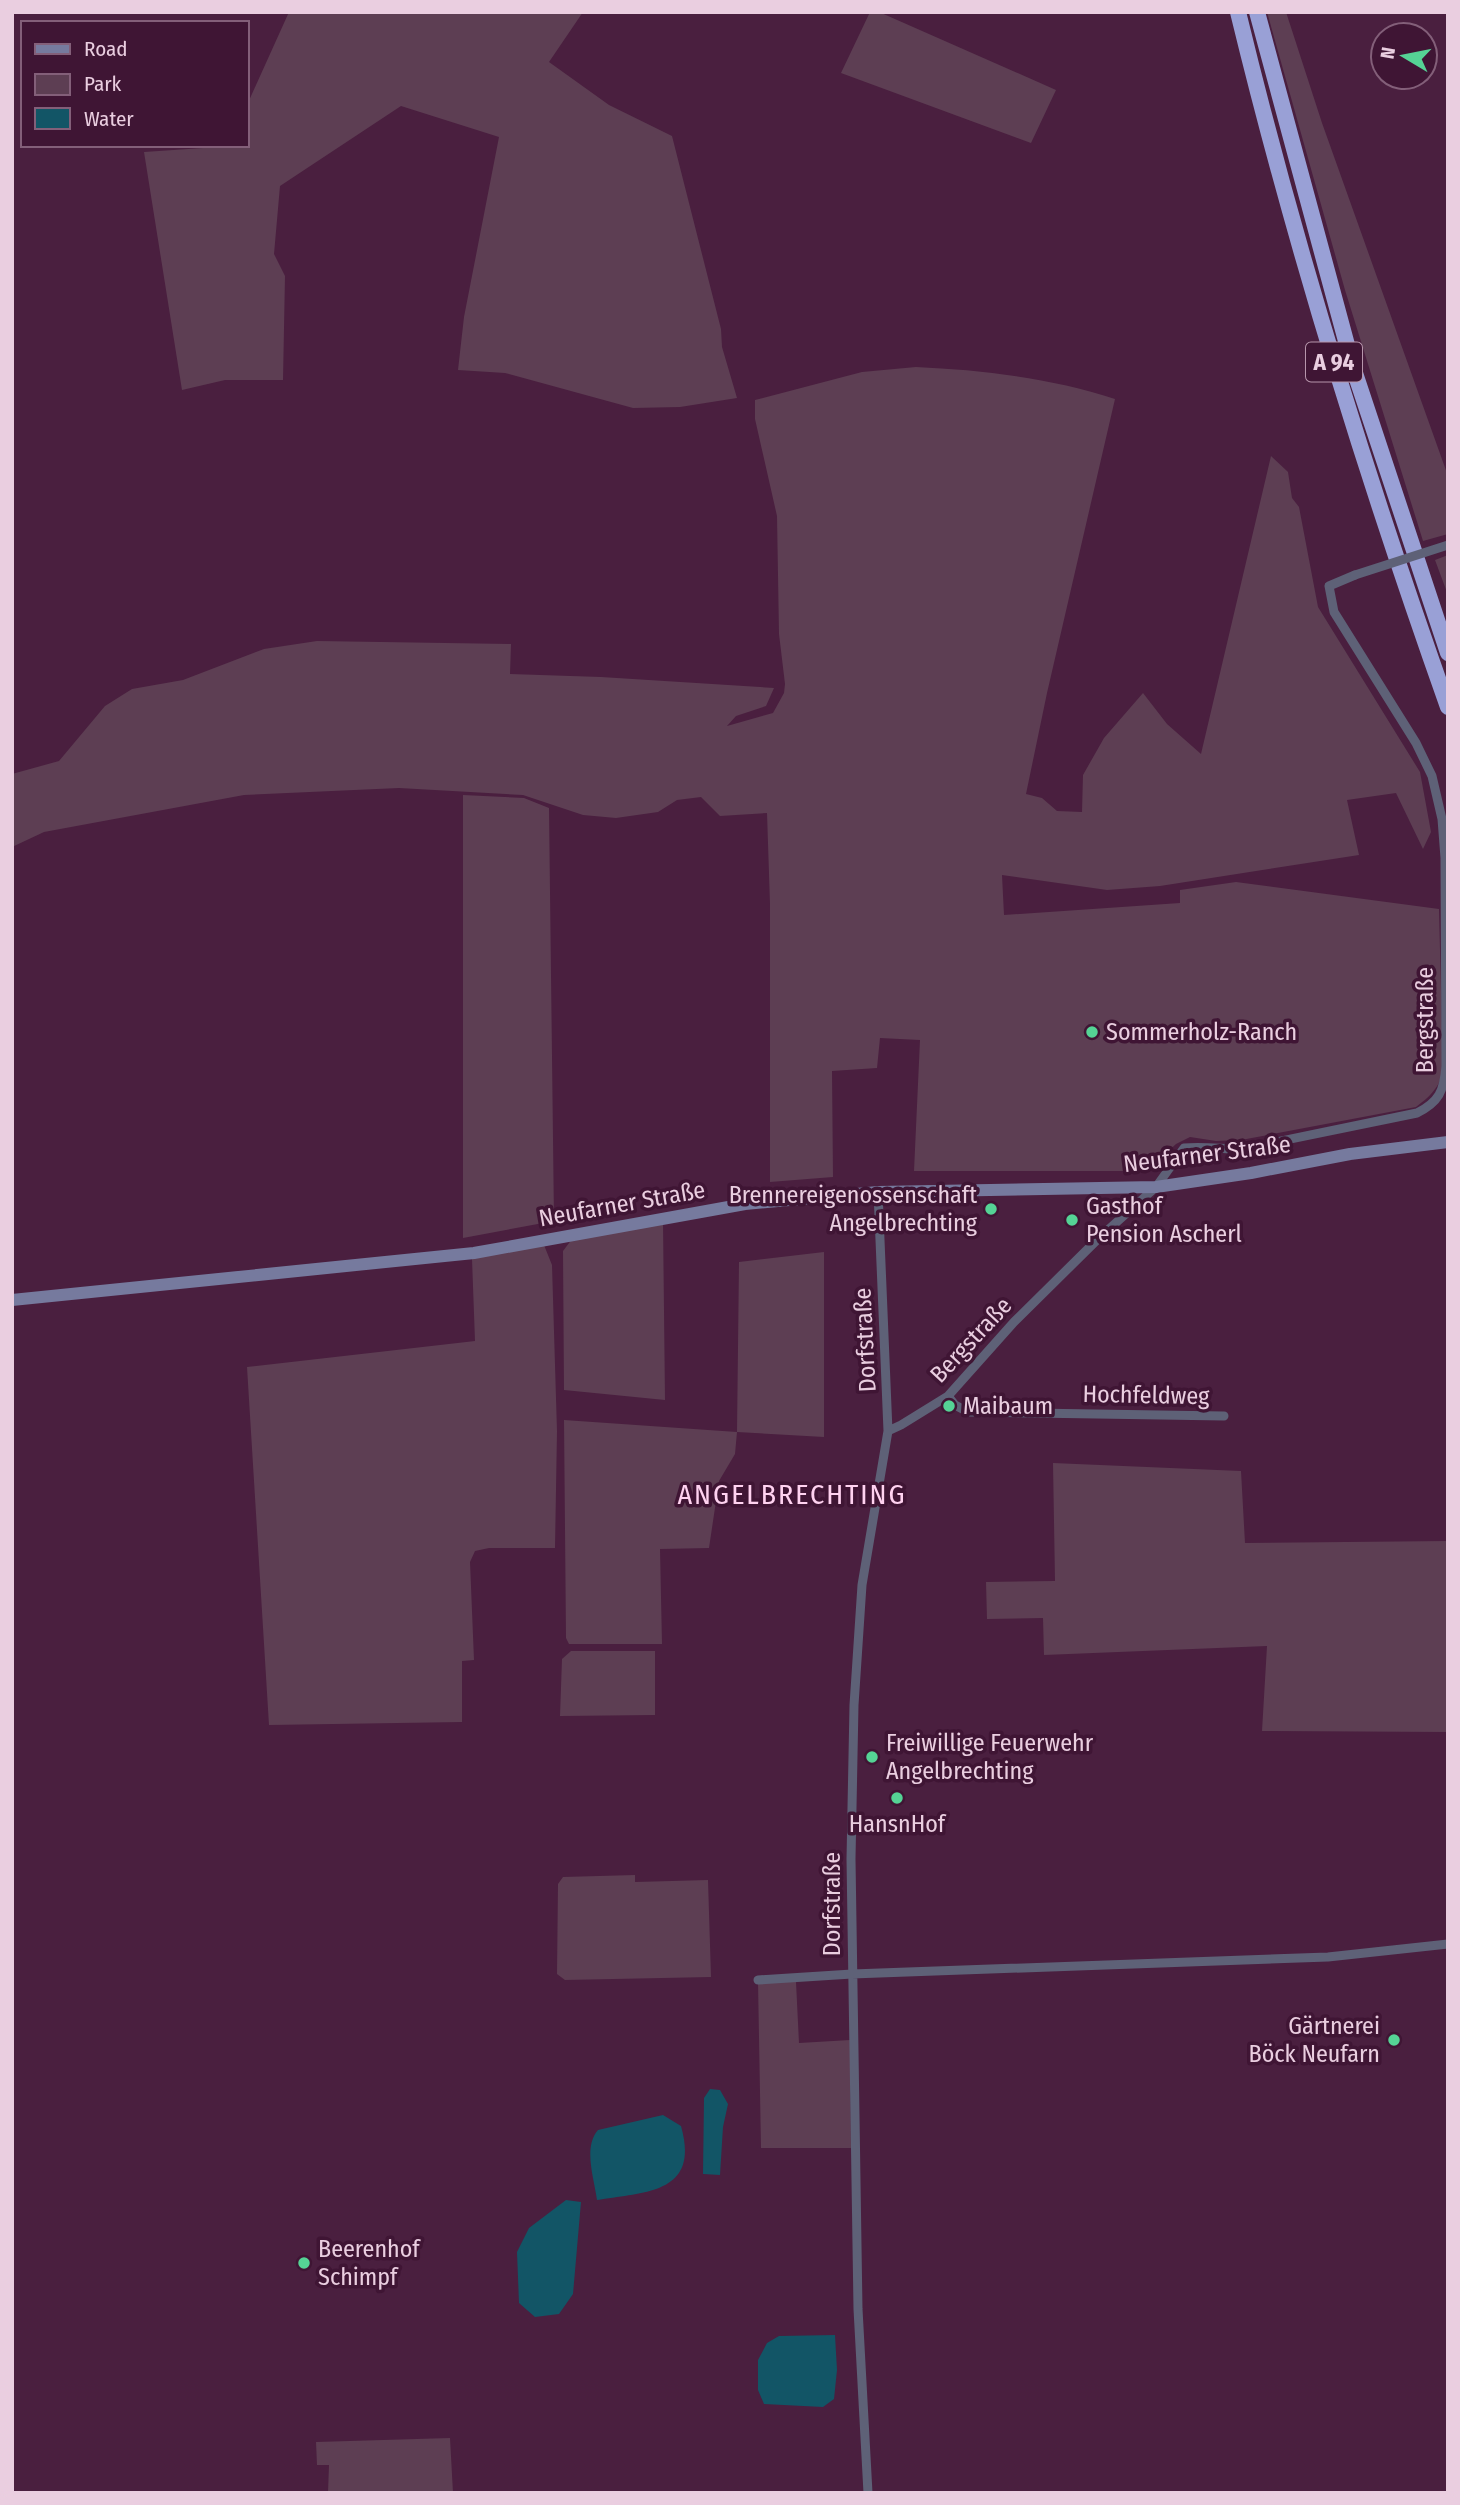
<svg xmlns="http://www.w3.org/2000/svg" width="1460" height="2505" viewBox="0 0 1460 2505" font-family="'Fira Sans Condensed',sans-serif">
<rect width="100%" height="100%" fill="#4a1f3f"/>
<path fill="#5d3e53" d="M289,12H583L549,62L609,105L672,136L721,329L722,347L737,398L680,407L633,408L505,373L458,370L464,317L499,137L401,106L280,186L274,254L285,276L283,380H225L182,390L144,152L247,145V105Z
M870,12H879L1056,90L1031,143L841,73Z
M1267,12H1286L1322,123L1448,476V534L1423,541L1345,290Z
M916,367C982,370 1052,378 1115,399L1047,693L1026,794L1042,798L1057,811L1082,812L1083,775L1104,738L1143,693L1167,724L1201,754L1271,456L1288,472L1292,498L1299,507L1318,607L1420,772L1431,832L1423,849L1396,793L1347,800L1359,855L1160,886L1107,890L1002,875L1004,915L1180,903V890L1236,882L1439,909L1443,1074C1437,1090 1429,1097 1416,1107L1241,1140L1216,1141L1190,1137L1176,1144L1147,1171H914L920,1040L880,1038L877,1068L832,1071L833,1177L770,1182V904L767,813L720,816L701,797L677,800L658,812L616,818L583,815L523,795L399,788L244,795L44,832L12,847V774L59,761L105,706L132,689L183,680L264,649L317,641L511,644L510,674L601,677L774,688L766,706L736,716L727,726L773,713L784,693L785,684L779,634L777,516L755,419V400L862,372Z
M1448,555V595L1435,560Z
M463,795L524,798L549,808L554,1221L463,1238Z
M663,1221L665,1400L564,1390L563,1251L572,1239Z
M544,1245L552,1265L557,1431L555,1548H489L475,1551L470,1562L474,1660L462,1661V1722L269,1725L247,1367L475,1341L472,1259Z
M824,1252V1437L737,1432L735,1454L719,1481L709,1548L660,1549L662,1644H569L566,1638L564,1420L737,1432L739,1262Z
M1053,1463L1241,1471L1245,1543L1448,1541V1732L1262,1731L1267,1646L1044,1655L1043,1618L987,1619L986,1582L1055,1581Z
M571,1651H655V1715L560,1716L562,1659Z
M635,1875V1882L708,1880L711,1977L565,1980L557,1974L558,1884L563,1877Z
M758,1982H796L799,2043L850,2040L851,2148H761Z
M450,2438L453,2493H328L329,2465H317L316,2442Z"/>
<path fill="#125566" d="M710,2089L720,2090L728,2104L723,2127L720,2175L703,2174L704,2098Z
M663,2115L681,2126C700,2193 647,2192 597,2200C594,2178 583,2147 598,2130Z
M566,2200L581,2202L573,2294L559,2314L535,2317L519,2303L517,2252L529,2228Z
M835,2335L837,2370L834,2399L823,2407L764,2404L758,2390V2360L767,2343L779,2336Z"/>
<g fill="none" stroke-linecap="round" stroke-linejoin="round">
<path stroke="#5e6177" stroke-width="9" d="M948,1396L955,1405L968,1412L1224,1416
M888,1431L901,1425L948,1396L1014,1322L1100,1237L1156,1187L1184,1148C1203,1146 1222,1149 1242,1149L1417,1113C1439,1102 1444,1091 1446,1066L1445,858L1442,819L1432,776L1416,743L1334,612L1329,586L1355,575
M758,1980L852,1974L1328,1957L1448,1944
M868,2493L858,2309L851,1859L854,1705L862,1585L888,1431L878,1192"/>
<path stroke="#767a9e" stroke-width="12" d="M12,1300L474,1253L745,1204L878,1192L1156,1187L1251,1173L1350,1154L1448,1142"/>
<path stroke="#99a0d6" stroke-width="16" d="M1238,12C1295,247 1367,479 1448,707
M1257,12L1353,367L1448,653"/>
<path stroke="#5e6177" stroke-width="9" d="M1355,575L1448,545"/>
</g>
<g fill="#55d395" stroke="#3f1534" stroke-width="2.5">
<circle cx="1092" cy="1032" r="7"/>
<circle cx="991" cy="1209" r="7"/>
<circle cx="1072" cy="1220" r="7"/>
<circle cx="949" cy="1406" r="7"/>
<circle cx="872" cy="1757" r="7"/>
<circle cx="897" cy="1798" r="7"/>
<circle cx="1394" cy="2040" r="7"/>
<circle cx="304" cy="2263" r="7"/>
</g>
<g text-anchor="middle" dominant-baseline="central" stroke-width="7" stroke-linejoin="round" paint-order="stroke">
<rect fill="#3f1534" stroke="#b796ac" stroke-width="2" x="1306" y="342.5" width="56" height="39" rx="5"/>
<g font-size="23" font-weight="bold" fill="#eacee0">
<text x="1334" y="362">A 94</text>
</g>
<g font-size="24" fill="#eacee0" stroke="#3f1534">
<text transform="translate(1425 1020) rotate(-90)">Bergstraße</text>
<text transform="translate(1207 1154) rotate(-7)">Neufarner Straße</text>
<text transform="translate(622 1204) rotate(-10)">Neufarner Straße</text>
<text transform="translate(865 1340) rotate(-93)">Dorfstraße</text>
<text transform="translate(971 1340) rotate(-47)">Bergstraße</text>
<text transform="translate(1146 1395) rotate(1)">Hochfeldweg</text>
<text transform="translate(832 1904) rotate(-90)">Dorfstraße</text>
</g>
<g font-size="24" fill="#eacee0" stroke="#3f1534" text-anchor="start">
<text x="1106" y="1032">Sommerholz-Ranch</text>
<text x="977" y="1195" text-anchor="end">Brennereigenossenschaft<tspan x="977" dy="28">Angelbrechting</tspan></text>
<text x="1086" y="1206">Gasthof<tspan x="1086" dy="28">Pension Ascherl</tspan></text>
<text x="963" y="1406">Maibaum</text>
<text x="886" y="1743">Freiwillige Feuerwehr<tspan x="886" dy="28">Angelbrechting</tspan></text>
<text x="897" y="1824" text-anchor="middle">HansnHof</text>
<text x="1380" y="2026" text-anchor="end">Gärtnerei<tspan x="1380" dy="28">Böck Neufarn</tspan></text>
<text x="318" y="2249">Beerenhof<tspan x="318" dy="28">Schimpf</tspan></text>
</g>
<g font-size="28" letter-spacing="2" fill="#ffd2f0" stroke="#3f1534">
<text x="792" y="1494">ANGELBRECHTING</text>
</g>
</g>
<rect width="1460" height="2505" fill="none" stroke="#eacee0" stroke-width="28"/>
<rect x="21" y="21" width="228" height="126" fill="#3f1534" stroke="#835f79" stroke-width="2"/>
<rect x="35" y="44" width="35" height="10" fill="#767a9e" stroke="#835f79" stroke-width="2"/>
<text x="84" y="56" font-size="21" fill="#eacee0">Road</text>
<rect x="35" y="74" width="35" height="21" fill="#5d3e53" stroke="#835f79" stroke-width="2"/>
<text x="84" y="91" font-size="21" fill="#eacee0">Park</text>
<rect x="35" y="108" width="35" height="21" fill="#125566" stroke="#835f79" stroke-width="2"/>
<text x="84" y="126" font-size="21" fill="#eacee0">Water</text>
<g transform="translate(1404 56) rotate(280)"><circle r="33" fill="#3f1534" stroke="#835f79" stroke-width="2"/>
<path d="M0-5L12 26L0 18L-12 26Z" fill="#55d395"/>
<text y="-10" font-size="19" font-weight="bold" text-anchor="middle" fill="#eacee0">N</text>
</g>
</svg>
